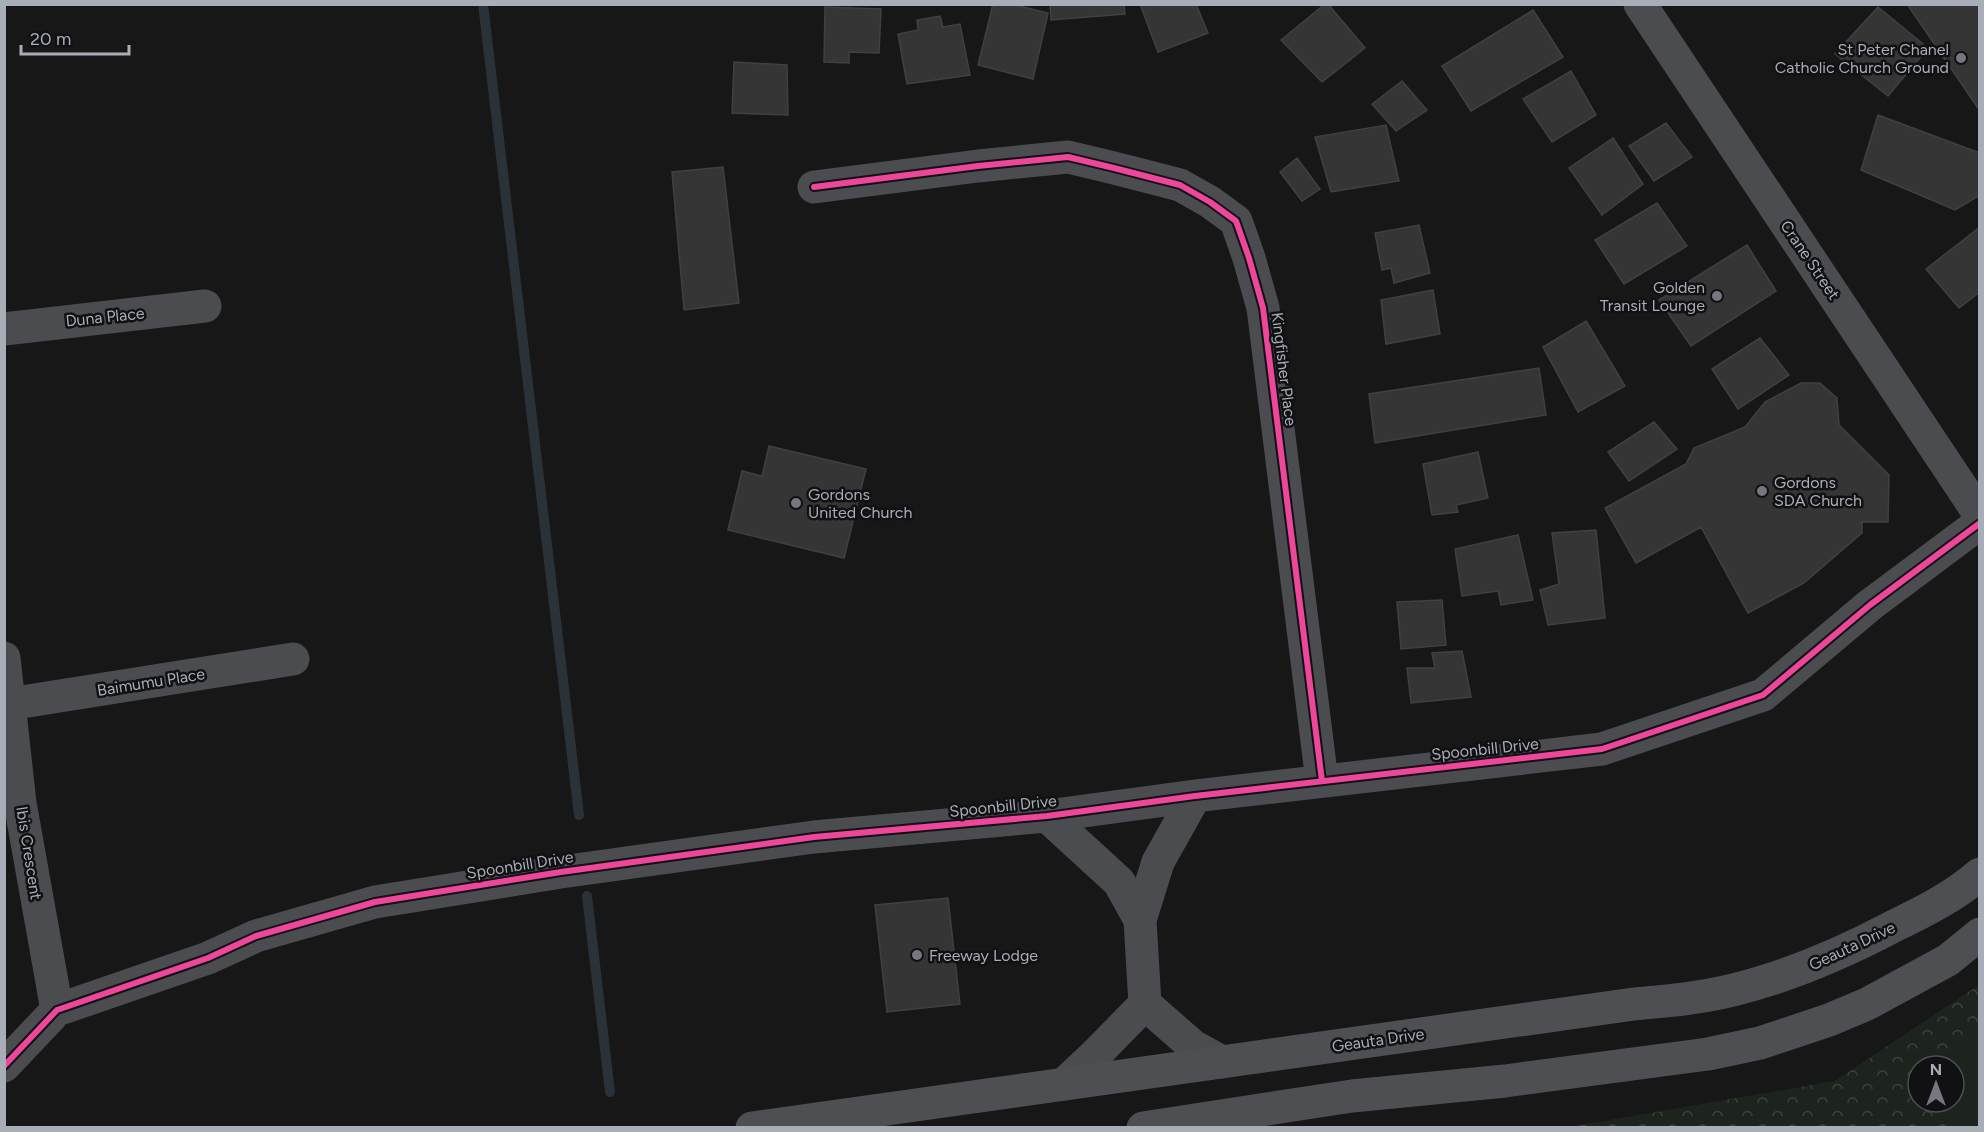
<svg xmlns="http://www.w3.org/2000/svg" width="1984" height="1132" viewBox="0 0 1984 1132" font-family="Figtree,sans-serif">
<defs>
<pattern id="forest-crowns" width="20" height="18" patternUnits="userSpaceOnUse" patternTransform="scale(1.5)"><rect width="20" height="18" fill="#1d241e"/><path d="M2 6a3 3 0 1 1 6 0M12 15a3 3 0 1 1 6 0" fill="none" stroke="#3b413d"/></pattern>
</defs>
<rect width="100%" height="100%" fill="#171717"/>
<path fill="url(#forest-crowns)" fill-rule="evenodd" d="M1979,985V1127L1564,1128L1835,1081ZM1918,1066H1954V1102H1918Z"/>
<path fill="#1d241e" d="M1979,1034V1127H1953L1929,1102H1954V1066H1942Z"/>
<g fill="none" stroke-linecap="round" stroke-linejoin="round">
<path stroke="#2a3239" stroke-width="10" d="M483,4L579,815
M587,896L610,1092"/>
</g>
<path fill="#353536" stroke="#3f4043" stroke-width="1.5" d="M993,4H1011L1048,13L1033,79L978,65Z
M1050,4H1124L1125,14L1051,20Z
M1140,4H1196L1208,33L1158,52Z
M1325,4H1328L1365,48L1322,82L1281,40Z
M1907,4H1980V111Z
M825,7L881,9L879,53L849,52V63L824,62Z
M1878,7L1928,48L1888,96L1835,54Z
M1533,10L1563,57L1471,111L1442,66Z
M940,16L943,27L960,24L970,75L907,84L898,34L918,30L917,20Z
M734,62L787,65L788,115L732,113Z
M1571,71L1596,115L1552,142L1523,99Z
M1402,81L1427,110L1396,131L1372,104Z
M1878,115L1980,153V195L1955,210L1861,170Z
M1666,123L1692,157L1654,181L1629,146Z
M1386,125L1399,181L1331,192L1315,137Z
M1613,138L1643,184L1602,215L1569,168Z
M1297,158L1320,189L1302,201L1280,172Z
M723,167L739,303L684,310L672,172Z
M1657,203L1687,246L1624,284L1595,240Z
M1419,225L1430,273L1394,283L1391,268L1382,270L1375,233Z
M1980,227V292L1959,308L1926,269Z
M1747,245L1776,291L1691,346L1659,300Z
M1433,290L1440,334L1386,344L1381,300Z
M1586,321L1625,386L1578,412L1543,347Z
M1760,338L1789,375L1738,409L1712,369Z
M1539,368L1546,415L1375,443L1369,394Z
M1801,383H1820L1837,398L1839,425L1889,475L1888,522H1862V533L1804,583L1748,613L1701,527L1636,563L1605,508L1686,464L1694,448L1745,427L1765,402Z
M1654,422L1677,449L1629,481L1608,452Z
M769,446L866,469L844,558L728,530L742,471L762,476Z
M1478,452L1488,498L1456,505L1458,512L1432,515L1423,464Z
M1596,530L1605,618L1548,625L1540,590L1559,584L1552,533Z
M1518,535L1533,600L1501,605L1498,591L1462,596L1455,549Z
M1442,600L1446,645L1401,649L1397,602Z
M1462,651L1471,697L1411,703L1407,668H1435L1432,653Z
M948,898L960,1004L887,1012L875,905Z"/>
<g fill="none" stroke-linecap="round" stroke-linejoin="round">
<path stroke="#4b4c50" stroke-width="33" d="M1640,4L1980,515
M814,187L978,166L1068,157L1114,168L1180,185L1210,202L1236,221L1249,258L1263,308L1322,781
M4,329L205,306
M4,658L20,803L57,1010
M9,704L293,659
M1047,816L1119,882L1140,920
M1145,1004L1193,1046L1222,1062
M4,1066L57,1010L208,958L256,936L375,902L561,872L814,837L1047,816L1195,796L1602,749L1763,695L1870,605L1980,523
M1064,1084L1096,1054L1145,1004L1140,920L1158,862L1195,796"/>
<path stroke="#4d4f52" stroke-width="33" d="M752,1128L1634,1004C1667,1001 1701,998 1733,990C1790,976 1843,953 1894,926C1923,912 1955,896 1980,874
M1143,1128L1352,1096L1505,1081L1708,1054L1760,1043L1829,1020L1867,1004L1948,960L1980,934"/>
<defs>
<path id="cycleway" d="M814,187L978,166L1068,157L1114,168L1180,185L1210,202L1236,221L1249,258L1263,308L1322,781
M4,1066L57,1010L208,958L256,936L375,902L561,872L814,837L1047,816L1195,796L1602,749L1763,695L1870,605L1980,523"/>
</defs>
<use href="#cycleway" stroke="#111113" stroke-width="10"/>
<use href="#cycleway" stroke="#ed469a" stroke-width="6"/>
</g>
<g fill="#757880" stroke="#111113" stroke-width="2">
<circle cx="1961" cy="58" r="6"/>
<circle cx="1717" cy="296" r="6"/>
<circle cx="1762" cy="491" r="6"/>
<circle cx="796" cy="503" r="6"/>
<circle cx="917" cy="955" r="6"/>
</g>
<g text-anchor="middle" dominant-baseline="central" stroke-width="5" stroke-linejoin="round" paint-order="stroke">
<g font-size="16" fill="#a8adb8" stroke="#111113" text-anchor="start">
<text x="1949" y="49" text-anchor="end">St Peter Chanel<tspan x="1949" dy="18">Catholic Church Ground</tspan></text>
<text x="1705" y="287" text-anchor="end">Golden<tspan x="1705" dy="18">Transit Lounge</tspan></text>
<text x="1774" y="482">Gordons<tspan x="1774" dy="18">SDA Church</tspan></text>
<text x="808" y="494">Gordons<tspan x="808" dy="18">United Church</tspan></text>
<text x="929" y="955">Freeway Lodge</text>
</g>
<g font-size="16" fill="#a8adb8" stroke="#111113">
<text transform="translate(1810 260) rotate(56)">Crane Street</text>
<text transform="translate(105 317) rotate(-6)">Duna Place</text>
<text transform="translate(1284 369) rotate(83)">Kingfisher Place</text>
<text transform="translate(151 682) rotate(-9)">Baimumu Place</text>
<text transform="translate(1485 749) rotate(-6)">Spoonbill Drive</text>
<text transform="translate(1003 806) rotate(-6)">Spoonbill Drive</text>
<text transform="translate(29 853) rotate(81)">Ibis Crescent</text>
<text transform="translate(520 865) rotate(-9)">Spoonbill Drive</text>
<text transform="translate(1852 946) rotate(-25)">Geauta Drive</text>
<text transform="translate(1378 1040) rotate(-8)">Geauta Drive</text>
</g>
</g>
<rect width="1984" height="1132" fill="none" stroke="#a8adb8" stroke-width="12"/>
<g transform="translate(1936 1084)"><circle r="28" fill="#111113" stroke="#4d4f55" stroke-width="1.5"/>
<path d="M0-4.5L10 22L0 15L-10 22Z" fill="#757880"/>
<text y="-9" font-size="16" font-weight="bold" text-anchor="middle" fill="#a8adb8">N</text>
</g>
<path d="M21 45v9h108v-9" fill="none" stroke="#a8adb8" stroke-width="3"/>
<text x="30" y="45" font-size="18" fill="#a8adb8" stroke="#111113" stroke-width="4.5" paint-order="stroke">20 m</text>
</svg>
